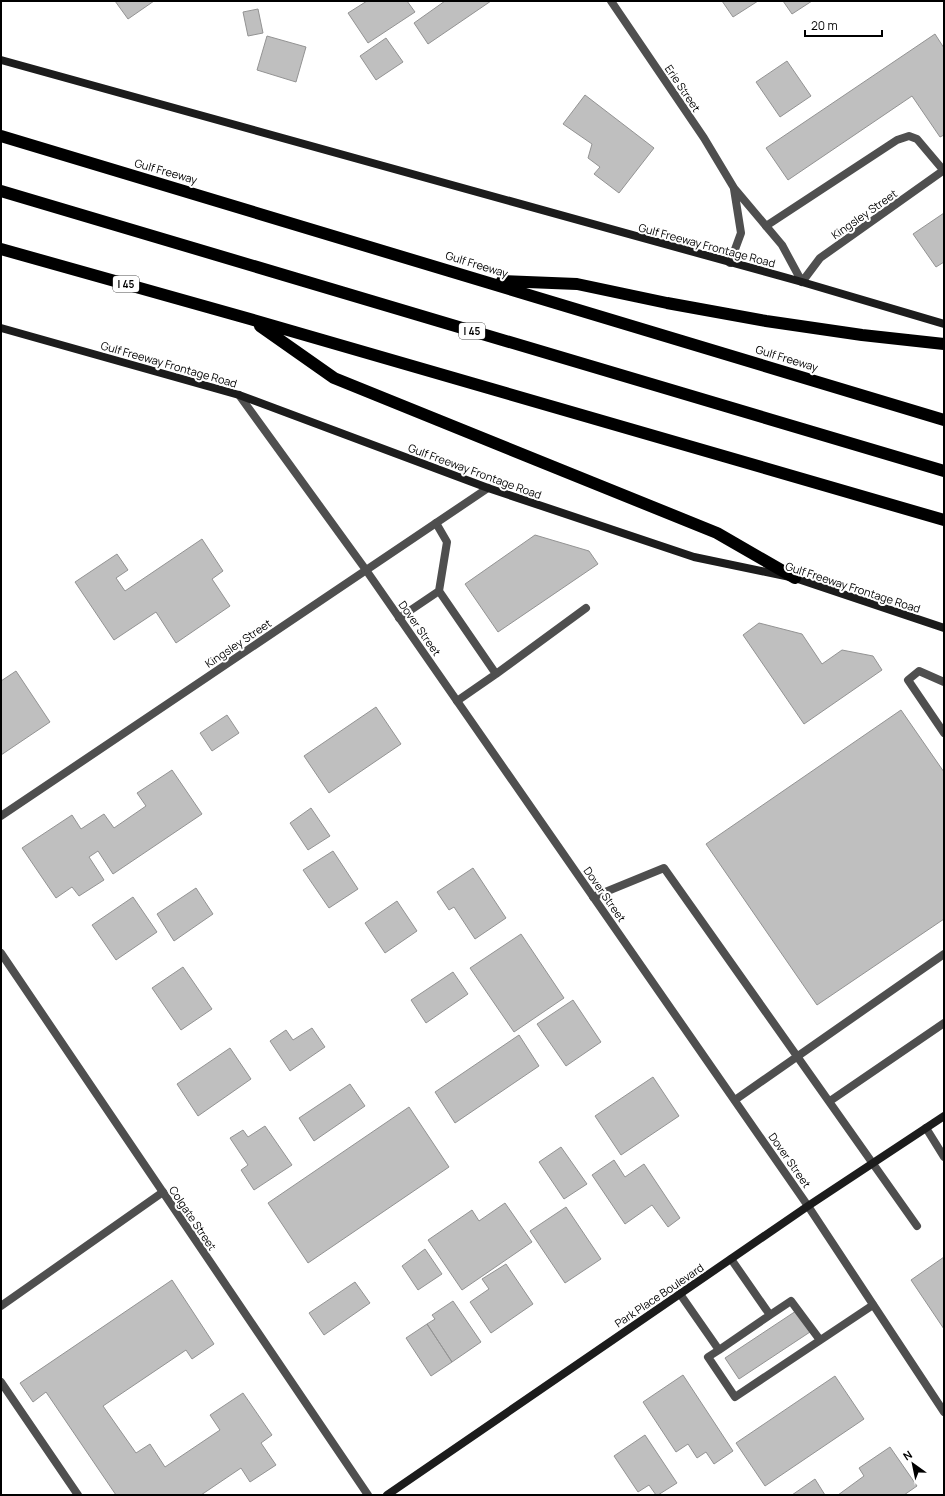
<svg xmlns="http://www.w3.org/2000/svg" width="945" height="1496" viewBox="0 0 945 1496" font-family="Manrope,sans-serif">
<rect width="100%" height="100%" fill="#fff"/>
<path fill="#bfbfbf" stroke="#939393" d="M115,1H154L128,19Z
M367,1H407L415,12L368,43L348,13Z
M445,1H491L428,44L414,23Z
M722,1H758L733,17Z
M783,1H812L792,14Z
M258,9L263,33L248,36L243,12Z
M935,34L944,48V135L940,137L912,96L788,180L766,148Z
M267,36L306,47L296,82L257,70Z
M386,38L403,62L376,80L360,56Z
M787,61L811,96L780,117L756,82Z
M585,95L654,148L619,193L594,174L600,167L588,158L592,144L563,124Z
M944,213V262L936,267L913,234Z
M535,535L589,551L598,564L498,632L465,584Z
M202,539L223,571L212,579L230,606L176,643L156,612L114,640L75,582L117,554L128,570L116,578L125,591Z
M759,623L802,634L822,664L842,650L873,656L882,670L804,724L743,635Z
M16,671L50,722L1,755V681Z
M376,707L401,744L329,793L304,756Z
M901,710L944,772V919L817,1005L706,844Z
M227,715L239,733L212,751L200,733Z
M172,770L202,814L113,874L98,851L89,857L104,880L79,896L72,887L56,898L22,848L72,815L81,829L104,814L114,828L146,806L137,793Z
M311,808L330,836L308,850L290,823Z
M333,851L358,889L329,908L303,870Z
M473,868L506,918L475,939L454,907L449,910L437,892Z
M196,888L213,914L174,941L157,914Z
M133,897L157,932L116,960L92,925Z
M397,901L417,931L385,953L365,923Z
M521,934L564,998L514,1032L470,968Z
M183,967L212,1009L181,1030L152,988Z
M453,972L468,994L426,1023L411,1000Z
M573,1000L601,1042L566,1066L537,1024Z
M312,1028L325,1047L290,1071L270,1041L286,1030L293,1040Z
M519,1035L539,1066L455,1123L435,1092Z
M230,1048L251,1079L198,1116L177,1084Z
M653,1077L679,1116L621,1155L595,1116Z
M350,1084L365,1106L314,1141L299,1118Z
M409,1107L449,1167L308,1263L268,1203Z
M265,1126L292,1165L254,1190L241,1170L248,1165L230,1138L243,1130L248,1137Z
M561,1147L587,1184L564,1199L539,1162Z
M614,1160L625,1177L644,1164L680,1218L668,1227L652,1205L625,1224L592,1175Z
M505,1203L532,1242L462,1290L428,1240L472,1210L479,1221Z
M566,1207L601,1259L565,1283L530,1231Z
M425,1249L442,1274L418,1290L402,1266Z
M944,1257V1329L911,1280Z
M506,1264L533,1304L491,1333L470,1302L489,1289L482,1279Z
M172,1280L214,1344L192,1359L186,1350L103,1406L136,1453L150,1444L165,1467L220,1430L210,1415L243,1393L272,1435L261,1443L276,1465L250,1482L241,1468L201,1495H116L46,1392L33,1402L20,1383Z
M355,1282L370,1303L324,1335L309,1313Z
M453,1301L481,1342L452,1362L427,1324L435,1319L432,1315Z
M796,1311L810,1332L739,1379L725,1358Z
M427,1324L452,1362L431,1376L406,1338Z
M683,1375L733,1451L714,1464L706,1452L697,1458L688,1444L676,1452L643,1402Z
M835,1376L864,1419L765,1486L736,1443Z
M645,1435L677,1483L658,1495H656L649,1485L638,1492L614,1456Z
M890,1447L917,1486L904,1495H838L864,1476L859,1468Z
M815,1479L825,1495H792Z"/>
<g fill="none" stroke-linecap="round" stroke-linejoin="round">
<path stroke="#4f4f4f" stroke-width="8" d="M766,226L897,140L909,136L917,139L944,171
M439,591L496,674L457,701
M399,618L439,591L447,542L436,523
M496,674L586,608
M944,682L919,671L908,680L944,733
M593,897L664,868L917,1226
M735,1100L944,954
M830,1101L944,1023
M926,1128L944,1157
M680,1294L719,1350L770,1315L731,1259
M1,1306L163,1192
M770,1315L791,1301L820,1340
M719,1350L708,1357L735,1397L873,1305
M1,1382L78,1495"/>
<path stroke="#4f4f4f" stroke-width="8" d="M611,1L704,138L734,188L782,245L802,282L820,258L944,170
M730,263L741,233L734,189
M239,395L366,570L808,1206L944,1412
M1,816L488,488
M1,953L368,1495"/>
<path stroke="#1c1c1c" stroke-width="8" d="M1,60L802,282L944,324
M1,328L239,395L488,488L694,557L795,578L944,628
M387,1495L808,1206L944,1116"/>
<path stroke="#000" stroke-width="12" d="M1,136L944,420
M1,191L944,471
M1,249L250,319L944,520
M502,281L577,284L667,303L766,321L862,335L944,344
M260,326L334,378L717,533L795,578"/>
</g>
<g text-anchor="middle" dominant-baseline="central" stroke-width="4" stroke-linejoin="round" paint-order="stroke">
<g fill="#fff" stroke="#4c4c4c" stroke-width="1">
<rect x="113" y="276" width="26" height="16" rx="3"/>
<rect x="459" y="323" width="26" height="16" rx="3"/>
</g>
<g font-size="10" font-weight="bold" fill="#000">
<text x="126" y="284">I 45</text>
<text x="472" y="331">I 45</text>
</g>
<g font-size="11" fill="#000" stroke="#fff">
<text transform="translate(683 88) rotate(56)">Erie Street</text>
<text transform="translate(166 171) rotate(16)">Gulf Freeway</text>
<text transform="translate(864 214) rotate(-35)">Kingsley Street</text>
<text transform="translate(707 245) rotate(15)">Gulf Freeway Frontage Road</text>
<text transform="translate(477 264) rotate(17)">Gulf Freeway</text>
<text transform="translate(787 358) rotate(17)">Gulf Freeway</text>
<text transform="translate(169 364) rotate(16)">Gulf Freeway Frontage Road</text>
<text transform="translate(475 471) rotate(20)">Gulf Freeway Frontage Road</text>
<text transform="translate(853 587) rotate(18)">Gulf Freeway Frontage Road</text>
<text transform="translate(420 628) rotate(55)">Dover Street</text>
<text transform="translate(238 643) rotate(-34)">Kingsley Street</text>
<text transform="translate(605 894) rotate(55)">Dover Street</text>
<text transform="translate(790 1160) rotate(55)">Dover Street</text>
<text transform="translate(193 1218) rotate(56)">Colgate Street</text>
<text transform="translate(659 1295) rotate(-34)">Park Place Boulevard</text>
</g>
</g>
<rect width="945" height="1496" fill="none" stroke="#000000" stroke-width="4"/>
<g transform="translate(913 1464) rotate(327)" stroke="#ffffff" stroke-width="3" paint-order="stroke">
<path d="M0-3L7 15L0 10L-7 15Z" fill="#000000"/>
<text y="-6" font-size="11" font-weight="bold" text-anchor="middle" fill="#000000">N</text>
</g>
<path d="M805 30v6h77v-6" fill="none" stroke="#000000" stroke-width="2"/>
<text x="811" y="30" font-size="12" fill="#000000" stroke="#ffffff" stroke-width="3" paint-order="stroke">20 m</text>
</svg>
